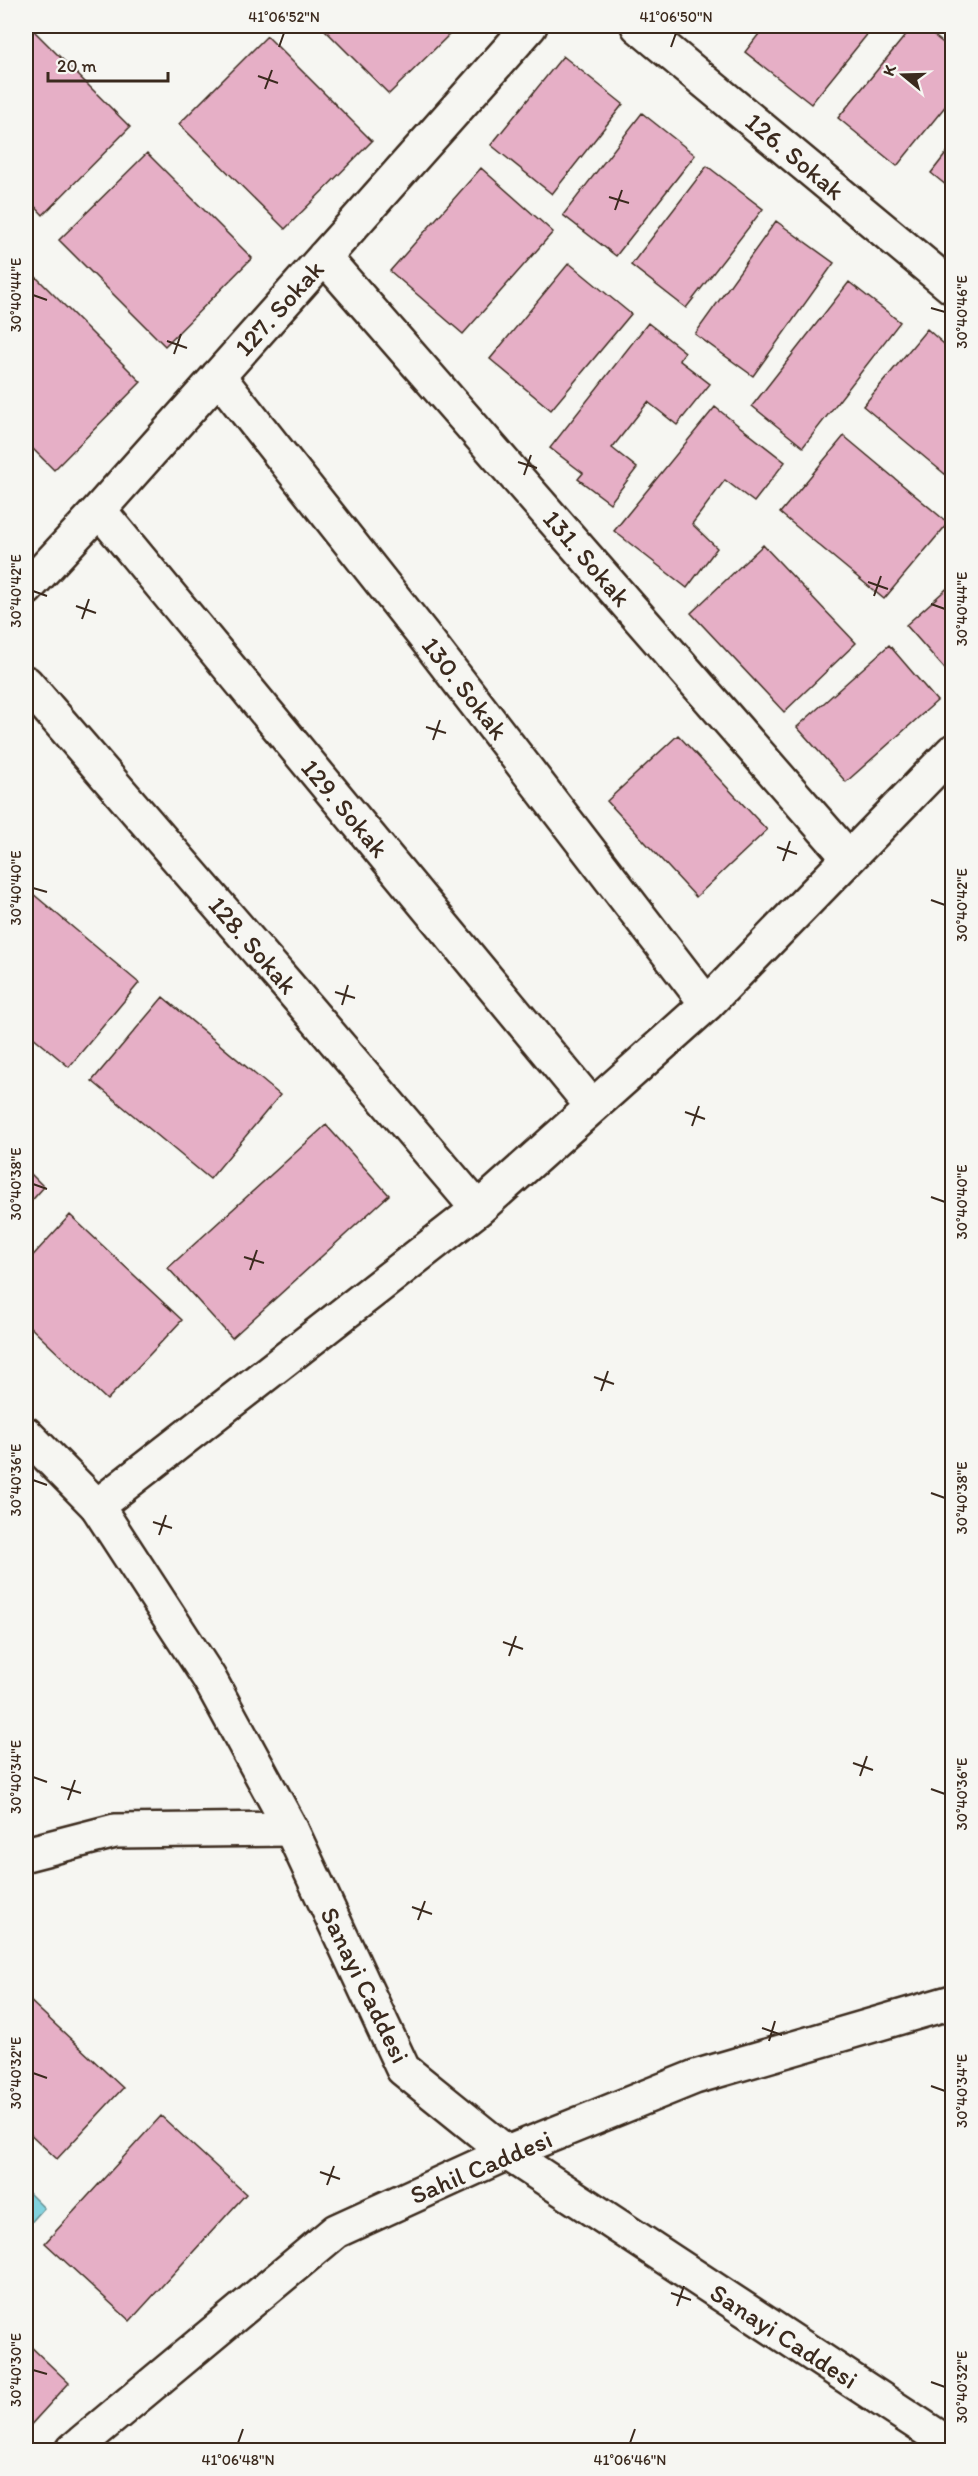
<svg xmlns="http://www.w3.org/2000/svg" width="978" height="2476" viewBox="0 0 978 2476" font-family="Itim,sans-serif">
<rect width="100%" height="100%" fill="#f6f6f2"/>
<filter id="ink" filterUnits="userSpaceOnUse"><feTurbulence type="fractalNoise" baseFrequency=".0167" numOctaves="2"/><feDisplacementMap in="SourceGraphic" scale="12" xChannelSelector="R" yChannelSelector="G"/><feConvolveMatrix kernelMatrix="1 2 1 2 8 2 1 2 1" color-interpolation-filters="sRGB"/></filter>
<g filter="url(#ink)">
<path fill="#82d2de" stroke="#668f91" stroke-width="1.5" d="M26,2190L44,2208L26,2228Z"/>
<path fill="#e6afc6" stroke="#3b2a1e" stroke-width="1.5" d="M26,26H29L130,127L43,215L26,197Z
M321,26H458L389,94Z
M765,26H874L811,104L745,52Z
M913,26H922L952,50V98L897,166L838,118Z
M267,36L372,141L285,229L179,124Z
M563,56L623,104L552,194L491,145Z
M642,113L695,155L616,256L563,215Z
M952,146V190L931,173Z
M147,153L252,258L165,346L59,240Z
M707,166L763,209L686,308L631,265Z
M481,168L553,232L463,334L390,271Z
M776,221L834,263L753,376L695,334Z
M569,263L631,314L551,410L490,359Z
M36,277L141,382L54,470L26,442V287Z
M849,282L900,322L803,447L752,406Z
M648,323L685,352L679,360L710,384L677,425L648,402L612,448L637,468L610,503L578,479L583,473L550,448Z
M927,329L952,351V480L863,406Z
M715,407L785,462L754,502L725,480L692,524L717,548L687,588L614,531Z
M844,436L948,523L884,599L780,513Z
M763,545L856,643L784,712L691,613Z
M952,584V677L906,625Z
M889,645L937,701L846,782L797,727Z
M678,735L767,830L696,897L607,801Z
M26,888L139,983L69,1067L26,1031Z
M163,997L280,1095L210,1179L92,1081Z
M326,1125L389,1195L232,1338L168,1268Z
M26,1169L44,1187L26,1207Z
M70,1215L182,1320L107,1400L26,1323V1263Z
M26,1997L123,2088L57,2159L26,2130Z
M161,2116L246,2194L130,2321L45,2243Z
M26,2342L69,2383L26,2430Z"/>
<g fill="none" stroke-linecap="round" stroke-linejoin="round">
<defs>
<path id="street" d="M638,26L952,287
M324,257L849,858
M218,376L424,636L707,1004
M99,510L592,1106
M26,589L99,510L530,26
M26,683L289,987L478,1209
M97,1506L478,1209L707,1004L952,752
M26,1854L115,1831L291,1829"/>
<path id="secondary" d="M26,1434L97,1506L209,1678L291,1829L403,2069L507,2153L952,2446
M73,2450L336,2231L507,2153L695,2077L952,2002"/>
</defs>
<use href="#street" stroke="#3b2a1e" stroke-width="38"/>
<use href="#secondary" stroke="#3b2a1e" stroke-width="38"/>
<use href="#street" stroke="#f6f6f2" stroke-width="33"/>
<use href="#secondary" stroke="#f6f6f2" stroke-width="33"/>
</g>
</g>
<path fill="none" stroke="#3b2a1e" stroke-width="2" d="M279,47L284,33M671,47L676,33M258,76L278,83M265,89L272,70M609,197L629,203M615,210L622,190M33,295L47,300M931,308L945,312M167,341L187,348M174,354L181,334M518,462L537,468M524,475L531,455M868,582L888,589M33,591L47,596M874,596L881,576M931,604L945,609M76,606L96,613M82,619L89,599M426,727L446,733M433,740L440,720M777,847L797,854M783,861L790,841M33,888L47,892M931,900L945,905M335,992L355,998M342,1005L348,985M685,1112L705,1119M692,1126L699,1106M33,1184L47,1189M931,1197L945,1202M244,1257L264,1263M250,1270L257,1250M594,1377L614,1384M601,1391L608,1371M33,1480L47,1485M931,1493L945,1498M153,1522L172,1528M159,1535L166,1515M503,1642L523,1649M509,1656L516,1636M853,1763L873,1770M860,1776L867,1756M33,1777L47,1782M61,1787L81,1793M931,1789L945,1794M68,1800L75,1780M412,1907L432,1914M418,1920L425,1901M762,2028L782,2035M769,2041L775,2021M33,2073L47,2078M931,2086L945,2091M320,2172L340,2179M327,2185L334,2166M671,2293L691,2300M677,2306L684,2286M33,2370L47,2374M931,2382L945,2387M238,2443L243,2429M630,2443L635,2429"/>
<g text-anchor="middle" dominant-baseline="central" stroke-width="4.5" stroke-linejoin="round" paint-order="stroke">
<g font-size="26" fill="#3b2a1e" stroke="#f6f6f2">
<text transform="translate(795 156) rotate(40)">126. Sokak</text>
<text transform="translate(279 308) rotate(-48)">127. Sokak</text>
<text transform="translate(587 558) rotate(49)">131. Sokak</text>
<text transform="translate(465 688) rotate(52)">130. Sokak</text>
<text transform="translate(345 808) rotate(50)">129. Sokak</text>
<text transform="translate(253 945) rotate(49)">128. Sokak</text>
<text transform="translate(365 1985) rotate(64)">Sanayi Caddesi</text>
<text transform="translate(481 2167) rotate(-23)">Sahil Caddesi</text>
<text transform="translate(784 2336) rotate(33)">Sanayi Caddesi</text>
</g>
</g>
<rect width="978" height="2476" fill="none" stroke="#f6f6f2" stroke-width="66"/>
<g transform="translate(903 75) rotate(289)" stroke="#f6f6f2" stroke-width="4.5" paint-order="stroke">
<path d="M0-4.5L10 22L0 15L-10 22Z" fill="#3b2a1e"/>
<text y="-9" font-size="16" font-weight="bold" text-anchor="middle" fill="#3b2a1e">K</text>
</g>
<path d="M48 72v9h120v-9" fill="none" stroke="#3b2a1e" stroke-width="3"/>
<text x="57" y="72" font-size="18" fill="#3b2a1e" stroke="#f6f6f2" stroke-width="4.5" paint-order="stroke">20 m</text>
<rect x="33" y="33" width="912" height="2410" fill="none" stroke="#3b2a1e" stroke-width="2"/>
<g font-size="15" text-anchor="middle" fill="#3b2a1e">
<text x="284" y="22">41°06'52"N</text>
<text x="676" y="22">41°06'50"N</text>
<text transform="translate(16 295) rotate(-90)" y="5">30°40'44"E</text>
<text transform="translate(962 312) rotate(-90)" y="5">30°40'46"E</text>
<text transform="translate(16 591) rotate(-90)" y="5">30°40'42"E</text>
<text transform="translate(962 609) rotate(-90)" y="5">30°40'44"E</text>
<text transform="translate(16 888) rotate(-90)" y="5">30°40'40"E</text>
<text transform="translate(962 905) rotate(-90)" y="5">30°40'42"E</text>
<text transform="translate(16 1184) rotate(-90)" y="5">30°40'38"E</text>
<text transform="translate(962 1202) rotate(-90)" y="5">30°40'40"E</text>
<text transform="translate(16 1480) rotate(-90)" y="5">30°40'36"E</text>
<text transform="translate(962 1498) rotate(-90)" y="5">30°40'38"E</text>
<text transform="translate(16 1777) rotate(-90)" y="5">30°40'34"E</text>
<text transform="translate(962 1794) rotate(-90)" y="5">30°40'36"E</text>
<text transform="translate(16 2073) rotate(-90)" y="5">30°40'32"E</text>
<text transform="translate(962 2091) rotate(-90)" y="5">30°40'34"E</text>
<text transform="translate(16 2370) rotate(-90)" y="5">30°40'30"E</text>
<text transform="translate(962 2387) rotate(-90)" y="5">30°40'32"E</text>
<text x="238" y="2465">41°06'48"N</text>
<text x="630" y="2465">41°06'46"N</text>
</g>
</svg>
